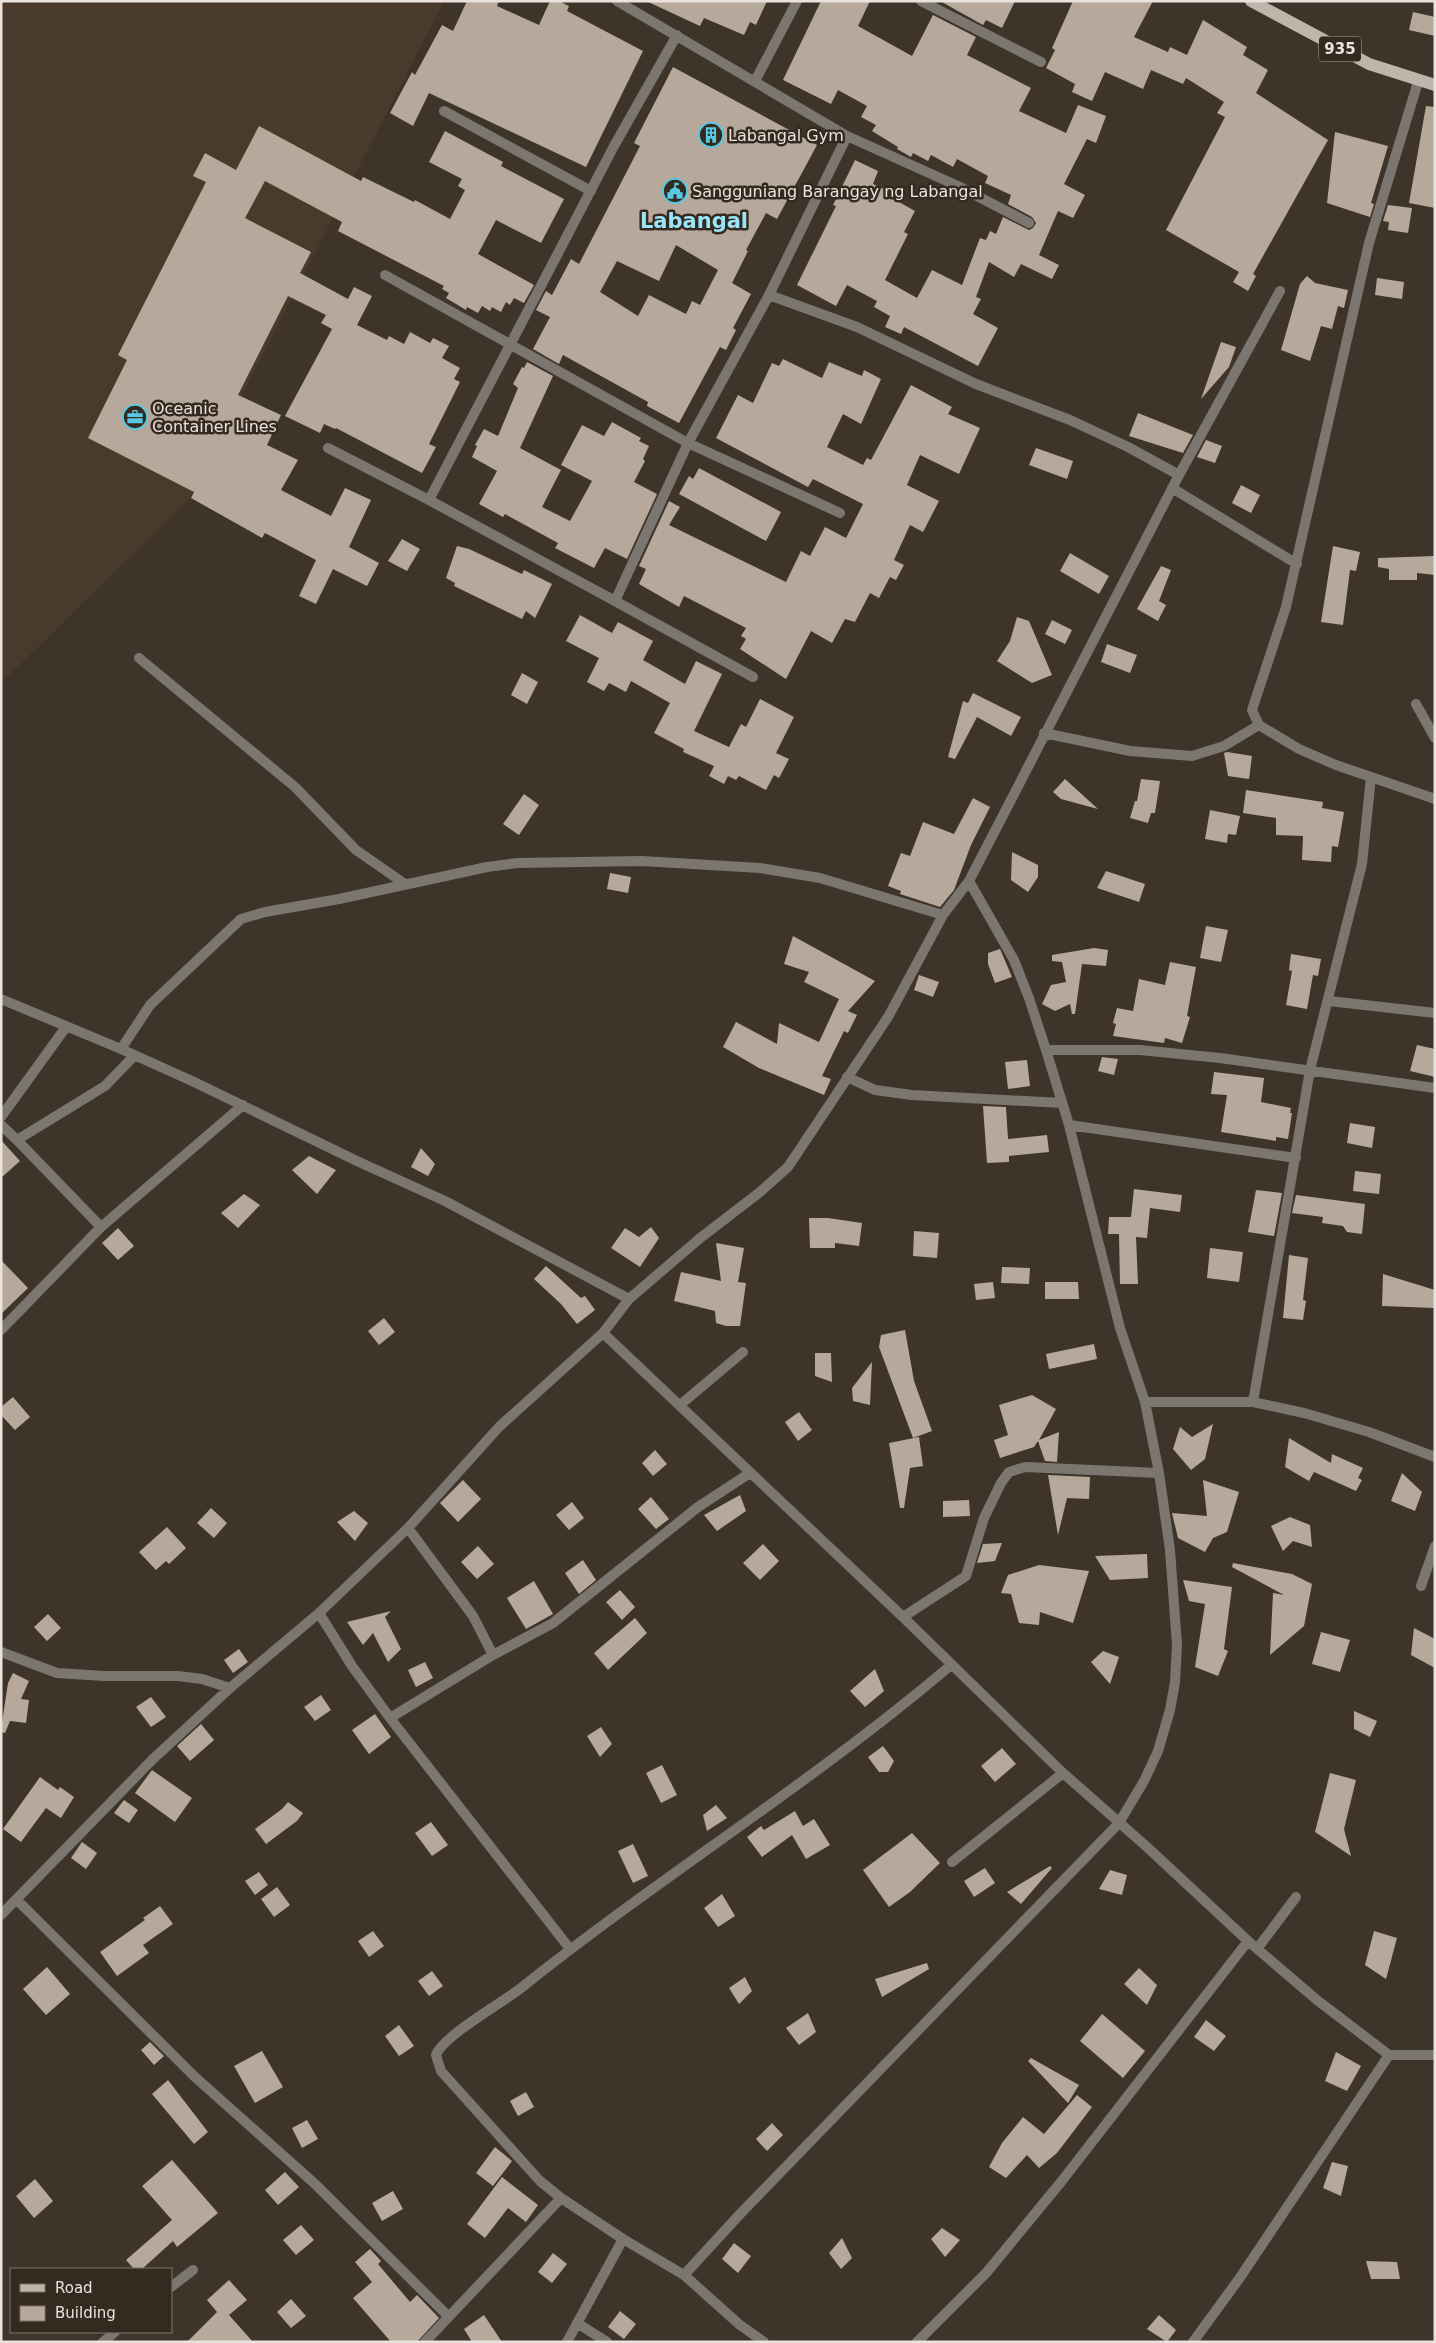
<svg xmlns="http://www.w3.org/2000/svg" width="1436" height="2343" viewBox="0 0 1436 2343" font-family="'DejaVu Sans',sans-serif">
<rect width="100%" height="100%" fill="#3f342a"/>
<path fill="#4a3a2b" d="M1,1H444L189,499L1,683Z"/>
<path fill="#b6a99c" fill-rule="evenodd" d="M467,1H499L497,6L539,25L550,1H559L569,6L567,11L643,51L586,167L429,93L413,126L390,113L412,72L415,75L442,25L453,31Z
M646,1H767L756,25L750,22L744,35L704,18L700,26Z
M821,1H870L858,26L912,56L933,15L976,37L967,55L1031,88L1019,111L1066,133L1078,105L1106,116L1096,143L1087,139L1064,184L1085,195L1073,218L1058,211L1039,255L1059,265L1052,279L1021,264L1014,277L989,262L976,297L981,299L973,314L998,328L978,366L904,327L901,334L885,327L890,316L874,307L877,301L847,285L836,306L797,285L836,206L833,205L855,160L878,171L873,184L892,193L890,197L915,211L904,232L908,234L885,280L917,298L932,270L962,285L980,238L986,240L990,231L996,234L1003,217L1029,230L1033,228L1036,223L1032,217L1008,204L1011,195L985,183L988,176L957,159L953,167L931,155L928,161L913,153L911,157L897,149L898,147L872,131L876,125L861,117L867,106L838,90L831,104L783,80Z
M940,1H1015L1002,28L986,20L983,25Z
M1073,1H1153L1134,37L1168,52L1170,47L1187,55L1203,20L1247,47L1243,55L1268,70L1256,93L1328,140L1253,274L1256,276L1248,291L1233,282L1239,272L1166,230L1225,117L1217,113L1224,102L1186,78L1183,84L1151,70L1143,89L1105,72L1092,101L1072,92L1075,84L1046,68L1055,50L1052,48Z
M1413,12L1435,17V36L1409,30Z
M673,67L817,145L777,219L766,213L746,250L748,251L732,283L751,294L733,328L736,330L726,350L720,347L679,423L647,406L648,402L563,355L559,364L533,349L550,317L536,310L546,291L552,295L571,259L579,264L640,146L634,143ZM676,245L718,270L700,305L692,301L686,314L649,295L638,316L600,292L617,261L659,281Z
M1426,106L1435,107V208L1409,203Z
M259,126L361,181L363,177L414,202L415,200L450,219L465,190L458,186L462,179L429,162L445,131L503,162L501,166L564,199L541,243L496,220L478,254L534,285L524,303L514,298L510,305L506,302L501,312L492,307L490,311L482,306L478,313L467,307L466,310L446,298L449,293L442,289L444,286L338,231L342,222L265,181L245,218L311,252L300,273L348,299L354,287L372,296L357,325L387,340L389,336L404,344L410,332L430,343L433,338L449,346L442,358L460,368L454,379L460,382L429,444L436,447L422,473L336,428L335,429L324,424L320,433L285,416L332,329L321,323L326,315L288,296L238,395L281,415L267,445L298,460L281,490L331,516L345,488L371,500L349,547L379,563L367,586L333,569L316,604L299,596L316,560L265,533L262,538L191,498L194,492L88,438L127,360L118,355L206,182L193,176L205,153L236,170Z
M1335,132L1388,146L1371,203L1374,204L1370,217L1327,203Z
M1388,205L1412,208L1408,233L1388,230L1389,222L1383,221Z
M1307,276L1315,283L1348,290L1344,308L1338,306L1332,329L1321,326L1310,361L1281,350L1300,284Z
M1377,278L1404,282L1402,299L1375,295Z
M1221,342L1236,347L1229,367L1201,399Z
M783,359L822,378L829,362L862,376L864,370L881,379L861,424L843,414L827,447L863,465L867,458L871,460L911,385L952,407L948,414L980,428L959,474L920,455L907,485L939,501L923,532L910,525L894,560L904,565L896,580L890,577L879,598L870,593L855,622L845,619L832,643L811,631L786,679L740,649L746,639L741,636L746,628L684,596L679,607L639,584L646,569L639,566L669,501L680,507L669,525L786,582L801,551L810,556L825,527L846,538L863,504L813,479L808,487L716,438L738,395L753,403L772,363L779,366Z
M527,362L553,376L520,448L561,470L542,507L570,521L592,481L561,465L582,425L604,436L612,422L641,438L639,441L649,446L643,459L645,461L634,482L657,494L627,559L605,548L594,568L555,548L558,543L505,514L503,517L479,504L497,471L472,457L477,446L475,445L484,429L498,436L518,388L513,384L522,367L524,368Z
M1138,413L1193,435L1183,453L1129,436Z
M1206,440L1222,446L1215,463L1197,457Z
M1036,448L1073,461L1067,479L1029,465Z
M699,468L781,512L766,541L679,494L689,476L693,479Z
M1241,485L1260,495L1251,513L1232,503Z
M402,539L420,549L407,571L388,561Z
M457,546L469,549L522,574L524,570L552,584L535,618L526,611L522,619L454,586L455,583L446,578Z
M1333,546L1360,552L1356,571L1350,570L1343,625L1321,622Z
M1070,553L1109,576L1099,594L1060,571Z
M1435,556V575L1417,573V580H1389V569L1378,567V558Z
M1161,566L1171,570L1159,601L1166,605L1158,621L1137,609Z
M580,615L612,633L618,622L653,641L643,660L685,684L696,661L722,674L694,731L729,747L741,724L746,727L760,699L794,717L776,753L789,759L779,778L774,775L766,790L739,776L736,780L728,776L724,784L709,776L714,766L683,752L684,749L654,733L670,703L631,681L626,692L609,683L604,691L587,682L599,658L566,641Z
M1017,617L1029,621L1052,675L1032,683L997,661L1010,641Z
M1052,620L1072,630L1065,644L1045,634Z
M1107,644L1137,655L1130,673L1101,662Z
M522,673L538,682L527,704L511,695Z
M973,693L1021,717L1011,736L977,717L955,759L948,757L963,701L968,703Z
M1227,752L1252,756L1249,779L1228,776L1224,753Z
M1065,779L1098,809L1061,799L1053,792Z
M1141,779L1160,781L1155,813H1151L1148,823L1130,818L1135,801H1137Z
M1246,790L1323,802L1322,808L1344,812L1338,847L1332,846L1331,862L1302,860L1303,836L1276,835V818L1243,813Z
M524,794L539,805L519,835L503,824Z
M973,798L990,807L971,845L954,890L940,907L900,894L901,891L888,886L901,853L910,856L923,822L954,834Z
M1210,810L1240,816L1236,835L1228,834L1227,843L1205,839Z
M1012,852L1038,865V877L1028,892L1011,880Z
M1106,871L1145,884L1139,902L1097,888Z
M610,873L631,877L628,893L607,889Z
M1206,926L1228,930L1221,962L1200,958Z
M793,936L875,981L848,1011L857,1015L848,1033L844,1031L822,1076L831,1079L824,1095L759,1068L723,1047L736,1022L777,1044L779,1023L819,1042L839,999L804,982L809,972L784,964Z
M1094,948L1108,950L1106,966L1082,964L1075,1014H1072L1070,1004L1055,1011L1042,1004L1051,985L1066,982L1062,962L1052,961V955Z
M1000,949L1012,977L995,983L988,964V953Z
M1291,954L1321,959L1318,976L1313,975L1307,1009L1286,1005L1292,971L1289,970Z
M1170,962L1196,967L1187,1016L1190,1017L1182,1043L1165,1038L1164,1043L1113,1036L1116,1024L1113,1023L1117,1008L1133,1011L1139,979L1165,985Z
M919,975L939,982L933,997L914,990Z
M1417,1045L1435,1049V1077L1410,1071Z
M1102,1057L1118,1059L1114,1075L1098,1071Z
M1027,1060L1030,1086L1008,1089L1005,1062Z
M1214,1072L1264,1078L1261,1102L1291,1108L1290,1113H1292L1288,1139L1276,1137V1141L1221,1132L1227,1095L1211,1094Z
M983,1106L1006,1107L1008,1139L1047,1135L1049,1152L1009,1156V1162L987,1163Z
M1350,1123L1375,1127L1372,1148L1347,1143Z
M1,1140L20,1161L1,1178Z
M421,1148L435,1164L428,1176L411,1167Z
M309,1156L336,1170L317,1194L292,1170Z
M1355,1171L1381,1174L1379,1194L1353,1191Z
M1134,1189L1182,1195L1180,1212L1150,1208L1147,1238L1136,1237L1138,1284H1120L1119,1234H1108L1109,1217H1131Z
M1256,1190L1282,1193L1274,1236L1248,1232Z
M244,1194L260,1205L238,1228L221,1213Z
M1296,1195L1365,1204L1362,1234L1347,1232L1343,1226L1322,1223L1323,1217L1292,1213Z
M809,1218H828L862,1223L859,1246L835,1243V1248H810Z
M651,1227L659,1238L640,1267L611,1248L625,1228L639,1237Z
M118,1228L134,1246L118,1260L102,1243Z
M914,1231L939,1233L937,1258L913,1256Z
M716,1243L744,1248L738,1282L746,1283L740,1326H726L716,1323L715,1311L674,1301L681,1272L721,1281Z
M1210,1248L1243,1252L1239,1282L1207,1278Z
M1289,1255L1308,1258L1303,1300L1306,1301L1303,1320L1283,1318Z
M1,1260L28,1288L1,1314Z
M546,1266L581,1298L585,1296L595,1310L577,1324L561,1304L534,1279Z
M1002,1267L1030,1268L1029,1284L1001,1283Z
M1383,1274L1435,1290V1308L1382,1306Z
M993,1282L995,1298L976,1300L974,1284Z
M1045,1282H1078L1079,1299H1045Z
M384,1318L395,1332L379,1345L368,1331Z
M905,1330L914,1381L932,1431L913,1438L879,1347L881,1335Z
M1094,1344L1097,1359L1049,1369L1046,1354Z
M815,1353H831L832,1382L815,1376Z
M872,1362L870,1405L853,1401L852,1388Z
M1032,1395L1056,1409L1039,1440L1059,1432L1057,1462L1045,1461L1038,1441L1034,1447L1000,1458L994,1440L1008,1435L999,1405Z
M13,1397L30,1417L15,1430L1,1415V1407Z
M799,1412L812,1430L798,1441L785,1422Z
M1213,1424L1205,1459L1191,1470L1173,1449L1180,1427L1192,1437Z
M919,1437L923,1466L910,1468L904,1508H900L889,1443Z
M1289,1438L1331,1463L1332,1454L1363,1468L1358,1478L1362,1480L1356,1491L1314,1472L1309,1481L1285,1467Z
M655,1450L667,1464L653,1476L642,1463Z
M1402,1473L1422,1492L1415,1511L1391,1501Z
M1048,1475L1090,1477L1089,1499L1067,1498L1058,1535Z
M463,1480L481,1499L458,1522L440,1503Z
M1203,1480L1239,1492L1227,1532L1213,1538L1205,1552L1178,1538L1172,1513L1207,1516Z
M740,1495L746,1511L717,1531L704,1515Z
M651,1497L669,1519L656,1529L638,1509Z
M969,1500L970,1516L943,1517V1501Z
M572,1502L584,1518L569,1530L556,1515Z
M211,1508L227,1523L214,1538L197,1523Z
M354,1511L368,1523L355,1541L337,1522Z
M1290,1517L1310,1525L1312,1547L1293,1541L1283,1551L1271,1526Z
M167,1527L186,1548L169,1564L166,1561L156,1570L139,1552Z
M1002,1543L995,1561L977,1563L983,1544Z
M763,1544L779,1561L760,1580L743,1563Z
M478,1546L494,1564L477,1579L461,1562Z
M1147,1554L1148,1578L1110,1580L1095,1556Z
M583,1560L596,1580L579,1594L565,1573Z
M1233,1563L1292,1574L1312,1584L1304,1626L1270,1655L1273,1593L1284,1595L1232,1567Z
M1039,1565L1089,1571L1073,1623L1040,1612L1039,1625L1019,1623L1011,1594L1001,1593L1008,1575Z
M1183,1580L1232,1587L1224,1649L1228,1651L1218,1676L1195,1667L1205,1604L1189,1601Z
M534,1581L553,1614L526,1629L507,1598Z
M620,1590L635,1607L622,1620L606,1602Z
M391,1611L385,1617L401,1649L388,1662L373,1633L363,1645L347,1622Z
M48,1614L61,1628L47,1641L34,1627Z
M635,1618L647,1633L608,1670L594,1653Z
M1414,1628L1435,1639V1668L1411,1655Z
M1321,1632L1350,1640L1340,1672L1312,1664Z
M239,1649L248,1662L233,1673L224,1660Z
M1103,1651L1119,1657L1110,1684L1091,1662Z
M425,1662L433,1678L416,1687L408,1670Z
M875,1669L884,1691L865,1707L850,1691Z
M13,1673L29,1681L21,1699L29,1700L26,1723L10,1721L5,1733L1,1732V1729L8,1683Z
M321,1695L331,1710L315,1721L304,1707Z
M151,1697L166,1717L151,1727L136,1707Z
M1354,1711L1377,1721L1370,1737L1354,1729Z
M375,1714L391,1737L369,1754L352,1730Z
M201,1724L214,1740L190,1761L177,1746Z
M601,1727L612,1744L600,1757L587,1736Z
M883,1746L894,1761L888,1772H879L868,1757Z
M1002,1748L1016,1764L995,1782L981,1766Z
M662,1765L677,1795L661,1803L646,1773Z
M152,1770L192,1798L175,1822L135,1793Z
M1330,1773L1356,1780L1344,1829L1351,1856L1315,1832Z
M40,1777L58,1790L60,1787L74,1797L61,1818L46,1808L21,1842L3,1829Z
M124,1800L138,1810L129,1823L114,1813Z
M288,1802L303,1813L297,1821L266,1844L255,1829L282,1809Z
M716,1805L727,1818L707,1831L703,1815Z
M795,1811L803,1826L814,1819L830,1845L806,1859L792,1835L762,1857L747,1837L761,1826L764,1830Z
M431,1822L448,1845L432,1856L415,1833Z
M912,1833L940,1863L910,1892L889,1907L863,1870Z
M82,1842L97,1853L86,1869L71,1858Z
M633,1844L648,1876L633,1883L618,1851Z
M1050,1866L1052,1868L1021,1904L1007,1892Z
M985,1868L995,1883L974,1897L964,1881Z
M1110,1870L1127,1875L1122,1895L1099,1889Z
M259,1872L268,1885L255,1895L245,1881Z
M277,1887L290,1905L274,1917L261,1899Z
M722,1894L735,1916L718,1927L704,1908Z
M160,1906L173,1924L143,1945L149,1953L117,1976L100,1952L145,1920L143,1918Z
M373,1931L384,1946L369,1957L358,1941Z
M1374,1931L1397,1938L1386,1979L1365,1965Z
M927,1963L929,1969L882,1997L875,1979Z
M47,1967L70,1994L46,2015L23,1989Z
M1139,1968L1157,1985L1147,2005L1124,1984Z
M432,1971L443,1986L429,1996L418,1981Z
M745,1977L752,1991L739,2004L729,1988Z
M808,2013L816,2032L799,2045L786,2028Z
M1102,2014L1145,2051L1123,2078L1080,2041Z
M1206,2020L1226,2036L1214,2051L1194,2037Z
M399,2025L414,2046L399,2056L385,2036Z
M150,2042L164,2056L154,2065L141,2050Z
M262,2051L283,2087L255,2103L234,2066Z
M1336,2052L1361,2066L1347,2091L1325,2081Z
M1031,2058L1079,2085L1068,2103L1028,2061Z
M168,2080L208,2132L194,2144L152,2094Z
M526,2092L534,2107L518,2116L510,2101Z
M1077,2095L1092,2107L1057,2153L1039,2168L1027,2155L1006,2178L989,2167L1002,2143L1023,2117L1044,2134Z
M307,2120L318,2139L302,2148L292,2128Z
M772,2123L783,2135L767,2151L756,2139Z
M495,2147L512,2161L493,2186L476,2173Z
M172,2160L218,2213L177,2247L173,2241L142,2269H134L126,2260L172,2220L142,2186Z
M1332,2162L1348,2166L1341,2196L1323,2188Z
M285,2172L299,2187L278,2205L265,2190Z
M502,2177L538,2205L526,2222L508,2208L485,2238L467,2224Z
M35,2179L53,2201L34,2218L16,2196Z
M393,2191L403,2209L382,2221L372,2203Z
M301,2225L314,2240L296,2255L283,2240Z
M942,2228L960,2240L945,2257L931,2239Z
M842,2238L852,2258L841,2269L829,2253Z
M734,2243L751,2256L738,2273L722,2259Z
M370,2249L381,2261L378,2264L410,2302L417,2295L439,2318L417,2342H391L353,2298L372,2282L355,2262Z
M553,2253L567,2264L552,2283L538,2272Z
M1366,2261L1397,2262L1400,2279H1371Z
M229,2280L247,2300L229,2315L253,2342H187L217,2312L207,2300Z
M291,2299L306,2316L291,2328L277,2312Z
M620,2311L636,2324L624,2339L608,2327Z
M484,2315L502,2342H472L464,2329Z
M1159,2315L1176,2330L1167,2342L1147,2329Z"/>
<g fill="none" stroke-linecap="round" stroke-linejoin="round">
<path stroke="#7c7671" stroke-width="10" d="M617,1L847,136L960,187L1029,223
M921,1L1041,62
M677,35L614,146L429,500L615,601L688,443L769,295L847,136
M755,81L797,1
M1418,82L1369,243L1286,607L1252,710L1259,725L1299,749L1336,765L1435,799
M444,111L591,191
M385,275L688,443L840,513
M769,295L857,327L976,384L1070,420L1128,447L1179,475
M328,448L429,500
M1172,488L1297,564
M615,601L753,677
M139,658L295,787L356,850L405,884
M1416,704L1435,738
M1044,733L1130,751L1192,756L1224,746L1259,725
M943,915L820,878L760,868L642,861L517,863L487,867L339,899L265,912L241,919L150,1005L121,1049L192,1081L359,1162L445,1201L629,1299L699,1239L760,1192L788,1167L888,1017L943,915L969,881L1179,475L1280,291
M1,999L121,1049
M1329,1001L1435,1013
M1046,1050H1140L1220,1058L1435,1088
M847,1077L875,1090L912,1095L1062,1103
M1,1117L66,1027
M1,1125L17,1140L105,1086L134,1056
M1069,1125L1296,1158
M17,1140L101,1227
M1,1330L101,1227L243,1105
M603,1333L903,1617L1063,1773L1147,1847L1248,1941L1317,2000L1389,2055H1434
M1145,1402H1253L1304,1413L1369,1432L1435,1457
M1253,1402L1310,1070L1362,864L1371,777
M680,1405L743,1352
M1421,1586L1435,1546
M319,1613L352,1666L390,1718L570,1949
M903,1617L966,1576L984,1518L1001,1483L1009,1472L1025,1467L1159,1473
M1,1652L57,1673L104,1676H178L202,1679L230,1688
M493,1655L553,1623L698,1507L750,1473
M390,1718L493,1655L473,1616L408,1528
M952,1862L1063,1773
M17,1900L195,2077L314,2183L448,2316
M1,1915L153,1759L230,1688L319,1613L408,1528L499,1427L603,1333L629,1299
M1257,1949L1296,1897
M684,2275L741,2213L1119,1823L1144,1781L1158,1751L1170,1710L1175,1682L1177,1645L1170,1550L1159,1473L1145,1402L1120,1328L1069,1125L1046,1050L1029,998L1014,960L969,881
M171,2287L193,2270
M577,2323L607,2342
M103,2342L115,2332
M425,2342L561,2198
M567,2342L623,2239
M764,2342L740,2325L684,2275L623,2239L561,2198L540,2181L441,2071L436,2055C443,2036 502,2003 521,1988C661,1876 815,1781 951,1665
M917,2342L987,2272L1061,2182L1248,1941
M1193,2342L1239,2279L1389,2055"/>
<path stroke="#c0b5aa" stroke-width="12" d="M1251,1L1369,64L1435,85"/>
</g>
<defs>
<symbol id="building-ring" viewBox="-11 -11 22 22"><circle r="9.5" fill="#352a20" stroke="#57c9e3" stroke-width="1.5"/><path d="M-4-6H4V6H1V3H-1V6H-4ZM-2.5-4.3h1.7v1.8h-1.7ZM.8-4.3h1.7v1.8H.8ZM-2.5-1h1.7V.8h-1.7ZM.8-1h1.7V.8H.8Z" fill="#57c9e3"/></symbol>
<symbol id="civic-ring" viewBox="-11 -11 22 22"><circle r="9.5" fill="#352a20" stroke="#57c9e3" stroke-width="1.5"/><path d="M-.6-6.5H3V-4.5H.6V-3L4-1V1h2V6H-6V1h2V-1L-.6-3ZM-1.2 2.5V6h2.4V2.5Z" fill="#57c9e3"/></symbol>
<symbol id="office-ring" viewBox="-11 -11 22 22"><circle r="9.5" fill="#352a20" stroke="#57c9e3" stroke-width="1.5"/><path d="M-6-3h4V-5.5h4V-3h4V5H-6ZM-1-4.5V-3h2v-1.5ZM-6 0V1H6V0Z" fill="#57c9e3"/></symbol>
</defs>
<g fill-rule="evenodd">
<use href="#building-ring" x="697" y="121" width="28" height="28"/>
<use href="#civic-ring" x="661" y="177" width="28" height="28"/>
<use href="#office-ring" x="121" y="403" width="28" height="28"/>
</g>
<g text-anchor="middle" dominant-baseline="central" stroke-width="5" stroke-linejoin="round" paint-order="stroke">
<rect fill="#352a20" stroke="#b4aba4" stroke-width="1" x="1319" y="36.5" width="42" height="25" rx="4"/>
<g font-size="15" font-weight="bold" fill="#eae2dc">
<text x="1340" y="49">935</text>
</g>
<g font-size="16" fill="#eae2dc" stroke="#352a20" text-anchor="start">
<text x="728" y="135">Labangal Gym</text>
<text x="692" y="191">Sangguniang Barangay ng Labangal</text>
<text x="152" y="408">Oceanic<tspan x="152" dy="18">Container Lines</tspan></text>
</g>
<g font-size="21" font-weight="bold" fill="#99e6f9" stroke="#352a20">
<text x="694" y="221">Labangal</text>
</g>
</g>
<rect width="1436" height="2343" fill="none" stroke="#eae2dc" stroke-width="5"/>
<rect x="10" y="2268" width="162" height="65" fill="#352a20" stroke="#7d746b"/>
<rect x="20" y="2284" width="25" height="8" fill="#c0b5aa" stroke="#7d746b"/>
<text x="55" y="2293" font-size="15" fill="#eae2dc">Road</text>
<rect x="20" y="2306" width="25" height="15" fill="#b6a99c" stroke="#7d746b"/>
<text x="55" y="2318" font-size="15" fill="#eae2dc">Building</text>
</svg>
